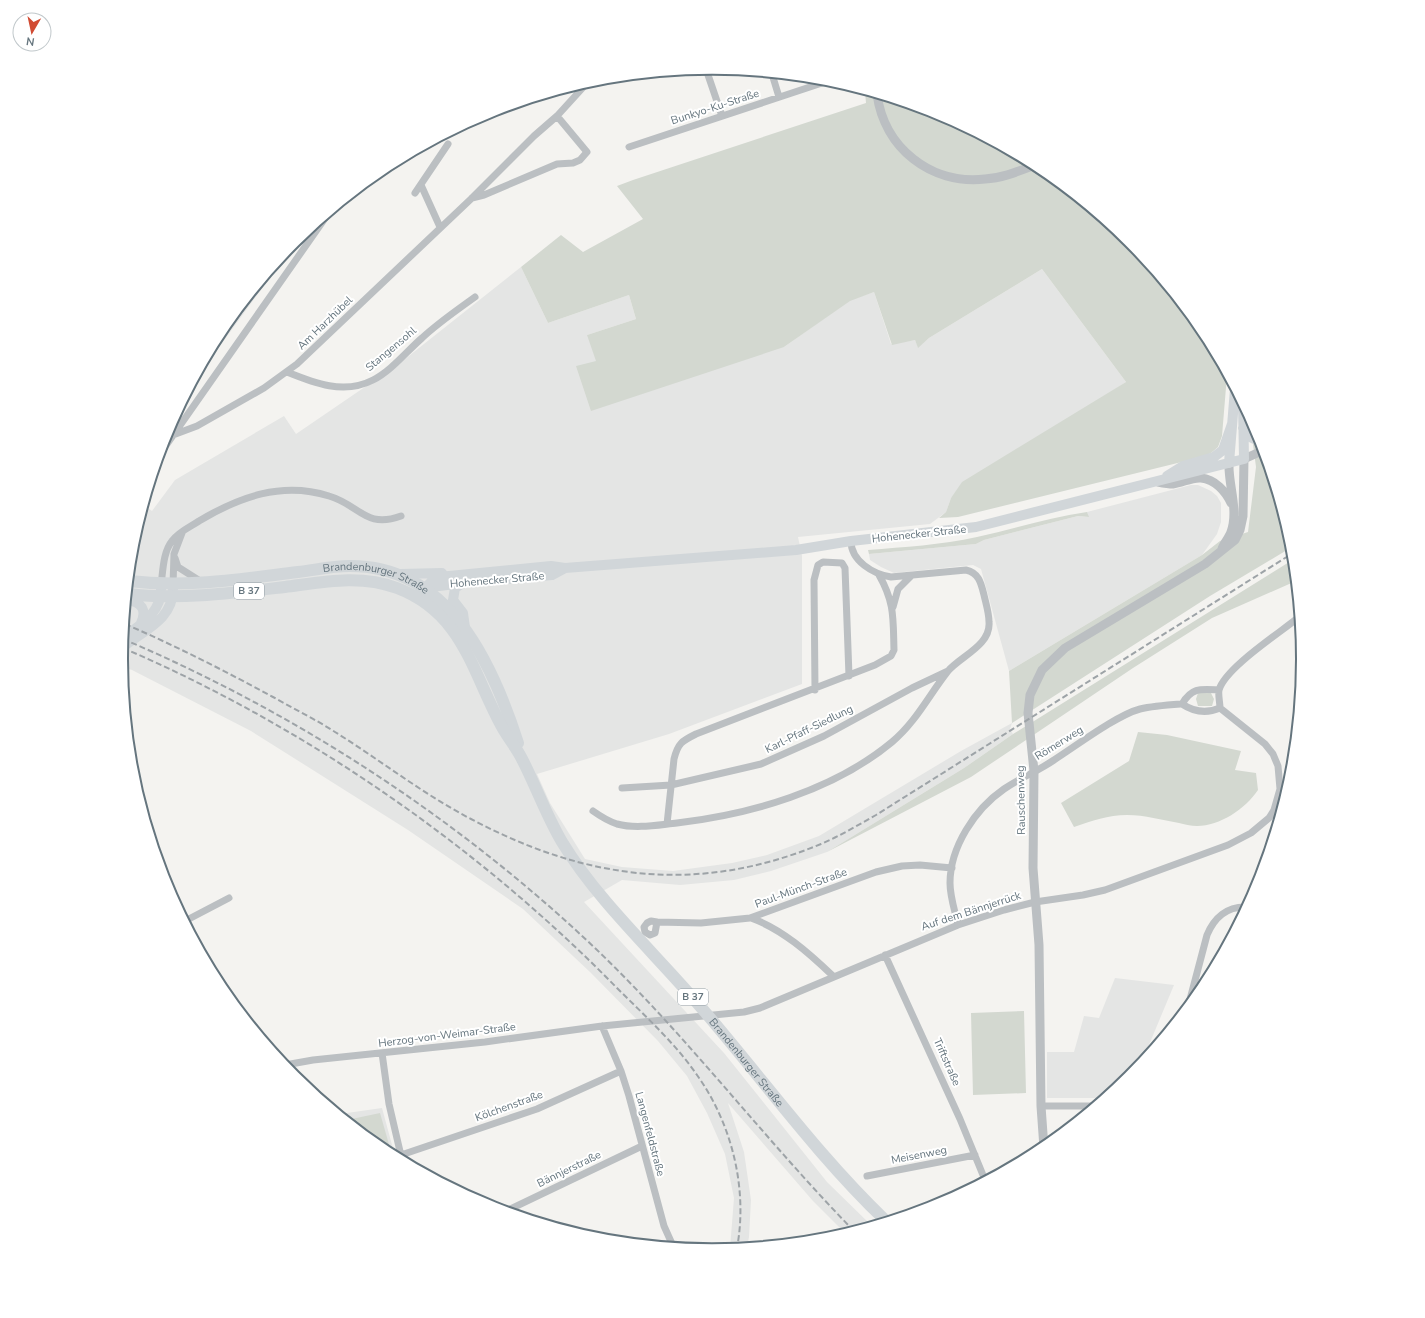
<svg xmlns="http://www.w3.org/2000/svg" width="1425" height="1318" viewBox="0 0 1425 1318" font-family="'Nunito Sans',sans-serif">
<rect width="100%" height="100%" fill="#f4f3f0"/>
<path fill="#e4e5e4" d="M279,261L281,262L193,383L221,330Z
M521,267L548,323L629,295L636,319L587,335L784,347L850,300L874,292L891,344L915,340L918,347L929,338L1042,269L1126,382L951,498L946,512L930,524L798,537L802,556V684L669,734L537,774L550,803L585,859L622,867L673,871L732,863L767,855L819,836L961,751L1012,723L1010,729L1013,734L964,768L827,852L771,871L734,880L680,885L622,880L584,902L724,1053L827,1182L871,1225L845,1233L813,1201L728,1103L744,1152L751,1200L749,1237L747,1247L730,1248L734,1198L725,1154L707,1113L687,1076L658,1041L590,972L523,909L408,830L251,731L132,670L122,667V659L133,543L144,505L152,511L175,480L284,416L296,434L400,363Z
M1191,485H1198L1211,491L1217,496L1221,503V522L1217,534L1202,555L1009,671L981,569L973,565L894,573L881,567L870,560L869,554L976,544L984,540L1078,516L1088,517L1087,512Z
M1115,978L1174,985L1141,1064L1130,1077L1105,1098H1047V1052H1074L1084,1016L1099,1018Z
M382,1108L395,1156L384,1150L340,1114Z"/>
<path fill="#d3d8d0" d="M865,91L939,113L993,147L995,143L1041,168L1131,241L1204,331L1227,375L1222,436L1218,447L1211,453L1202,457L958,517L939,518L946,512L951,498L962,482L1126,382L1042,269L929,338L918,348L915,340L892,345L874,292L850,301L784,347L591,411L576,366L596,361L587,335L636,319L629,295L548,323L521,267L561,235L583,252L643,219L617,186L633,180L866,103Z
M1249,414L1259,433L1292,547L1210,596L1012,723L1009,671L1202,555L1220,541L1248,532L1256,467Z
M1087,512L1089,517L1078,516L984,540L976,544L869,554L868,550C904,547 941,545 977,537C1014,529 1050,517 1087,512Z
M1294,559L1296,581L1212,618L1133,668L971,777L827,852L964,768L1013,734Z
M1198,693H1211L1214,699L1212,706H1198L1196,699Z
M1138,732L1167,735L1241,751L1235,770L1256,773L1258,790C1245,809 1220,826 1197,826C1191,826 1184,824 1179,823C1162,820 1145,815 1127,815C1108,815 1092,821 1074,827L1061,803L1129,761Z
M1024,1011L1026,1093L973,1095L971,1013Z
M380,1113L392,1155L384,1150L347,1120Z"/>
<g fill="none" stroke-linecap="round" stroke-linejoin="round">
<path stroke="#bbbfc2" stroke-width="7" d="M706,69L722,116
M772,74L779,97
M629,147L831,80
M421,185L440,227
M415,193L448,144
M472,198L484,195L557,164L573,163L580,160L587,152L557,116
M287,372C314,383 344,395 373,380C391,371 406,352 422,338C438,323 457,310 475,297
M173,435L197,426L264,388L297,364L472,198L534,136L557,116L588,82
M160,454L328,214
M175,558L178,567L200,581
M161,585C163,571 163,552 172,541C178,532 190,527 199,521C239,497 282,481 329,496C360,505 365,529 401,516
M173,585L174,554L182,533
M893,607L898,589L911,576
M815,690L814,580L818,565L823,562L842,563L845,568L849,676
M1219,690C1201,689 1192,687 1182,704C1194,712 1206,714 1220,708
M622,788L671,785L761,764L824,736L912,688L948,671
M593,811C600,816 608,821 617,824C636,829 657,825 677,823C751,814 833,791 892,742C916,722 929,695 948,671C961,656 991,645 989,622C989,613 986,604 984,595C981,583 979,573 966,570L891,577C873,574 851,561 851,541
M667,824L674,759C678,743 682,741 696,734L875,665L891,656L894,650C893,619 895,603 879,575
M751,918C782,929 809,953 833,976
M185,921L229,898
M651,921L657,922L655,933L650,935L645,932L644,927L647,923Z
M657,922L701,923L750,918L876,872L902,866L920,865L952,868
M958,925C955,911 950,897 950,883C950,847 975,809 1004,789C1020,778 1038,771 1054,760C1076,746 1117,715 1140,709C1153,706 1168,705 1182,704
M885,955L960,1119L985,1180
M1188,1007L1207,935C1214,918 1227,906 1247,907
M602,1026L621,1071L629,1096L664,1226L673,1246
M382,1053L389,1104L402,1160
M285,1065L313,1060L485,1042L602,1026L744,1012L760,1008L958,925L1004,910L1035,902L1083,895L1105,890L1228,845L1251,833L1269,818L1274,810L1280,789L1278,766L1273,754L1265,744L1220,708C1220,703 1218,695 1219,690C1225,668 1281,632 1299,617
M1041,1106H1095
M401,1155L537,1109L621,1071
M867,1176L975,1155
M506,1211L642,1146"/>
<path stroke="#bbbfc2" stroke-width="9" d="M877,94C884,148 931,185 985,179C1003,178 1019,171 1035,165
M1158,482C1163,483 1168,484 1173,484C1182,483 1192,477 1201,478C1215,479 1226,492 1231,503
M1222,549C1224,543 1229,538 1231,532C1239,510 1228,485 1229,463
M1044,1148L1041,1106L1039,945L1033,868L1034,771L1028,713L1030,695L1042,670L1065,648L1205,564L1235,540L1240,530L1243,516L1244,459L1264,450"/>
<path stroke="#d1d6d9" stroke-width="10" d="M1243,428L1252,438L1261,442
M1229,463L1235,389
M1167,476L1183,466L1214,457L1223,450L1232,424
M400,574L442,573
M463,583L455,588L453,600L463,613L465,628
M423,588L463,583L552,575L565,568
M419,594L432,581L439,577L551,566L565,568L796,550L851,541L976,527L1244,459L1243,403
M127,600C142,602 147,610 141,623
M124,637C141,624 161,613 161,589
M123,647C144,630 173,620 173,589"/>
<g stroke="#d1d6d9" stroke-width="12">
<path id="s1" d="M129,581C187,588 240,579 298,572C315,570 332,566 349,566C448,565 492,662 518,743"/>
<path id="s2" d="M128,594C180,600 233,593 285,587C323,582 360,574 397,588C463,613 472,672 502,727C508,738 516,747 522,759C536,786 546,815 562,842C599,903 659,957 705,1012C765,1082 819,1157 886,1221"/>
</g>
<path stroke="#9da3a7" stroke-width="2" stroke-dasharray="6 3" stroke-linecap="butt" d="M125,624C176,646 225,671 273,697C294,709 315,719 335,732C380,760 423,794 471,819C586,880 698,895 821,844C840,836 858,825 876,815L1293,553
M123,639C297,713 459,819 596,949C688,1037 765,1140 854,1231
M123,648C305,726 479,847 617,988C645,1016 675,1043 697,1075C732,1124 748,1189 737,1248"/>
</g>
<g text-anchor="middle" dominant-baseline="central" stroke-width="4" stroke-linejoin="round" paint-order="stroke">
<g fill="#fff" stroke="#939ea5" stroke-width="1">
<rect x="234" y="583" width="30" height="16" rx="3"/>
<rect x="678" y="989" width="30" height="16" rx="3"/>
</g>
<g font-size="10" font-weight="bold" fill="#65757e">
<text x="249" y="591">B 37</text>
<text x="693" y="997">B 37</text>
</g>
<g font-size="11" fill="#65757e" stroke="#fff">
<text transform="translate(715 107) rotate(-18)">Bunkyo-Ku-Straße</text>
<text transform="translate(325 323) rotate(-44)">Am Harzhübel</text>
<text transform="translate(391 349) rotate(-40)">Stangensohl</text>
<text transform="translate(919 534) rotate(-6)">Hohenecker Straße</text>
<text transform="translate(497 580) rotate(-5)">Hohenecker Straße</text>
<text stroke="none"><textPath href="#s1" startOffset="250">Brandenburger Straße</textPath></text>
<text transform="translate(809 729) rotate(-26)">Karl-Pfaff-Siedlung</text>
<text transform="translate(1059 743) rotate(-32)">Römerweg</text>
<text transform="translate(1021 800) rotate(-91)">Rauschenweg</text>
<text transform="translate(801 888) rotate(-20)">Paul-Münch-Straße</text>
<text transform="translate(971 911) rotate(-18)">Auf dem Bännjerrück</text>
<text transform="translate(447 1035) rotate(-7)">Herzog-von-Weimar-Straße</text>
<text stroke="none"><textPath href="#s2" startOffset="868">Brandenburger Straße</textPath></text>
<text transform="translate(947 1062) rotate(66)">Triftstraße</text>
<text transform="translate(509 1106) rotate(-20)">Kölchenstraße</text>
<text transform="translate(650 1134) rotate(75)">Langenfeldstraße</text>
<text transform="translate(919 1155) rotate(-11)">Meisenweg</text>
<text transform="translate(569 1169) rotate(-26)">Bännjerstraße</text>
</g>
</g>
<path d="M0 0H1425V1318H0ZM128 659a584 584 0 1 1 1168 0a584 584 0 1 1-1168 0Z" fill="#fff" fill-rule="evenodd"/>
<path fill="none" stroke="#65757e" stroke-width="2" d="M128 659a584 584 0 1 1 1168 0a584 584 0 1 1-1168 0Z"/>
<g transform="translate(32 32) rotate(189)"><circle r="19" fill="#ffffff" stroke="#c1c8cb"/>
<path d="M0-3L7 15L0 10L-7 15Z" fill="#d14b33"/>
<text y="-6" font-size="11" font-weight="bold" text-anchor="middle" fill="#65757e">N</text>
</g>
</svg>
